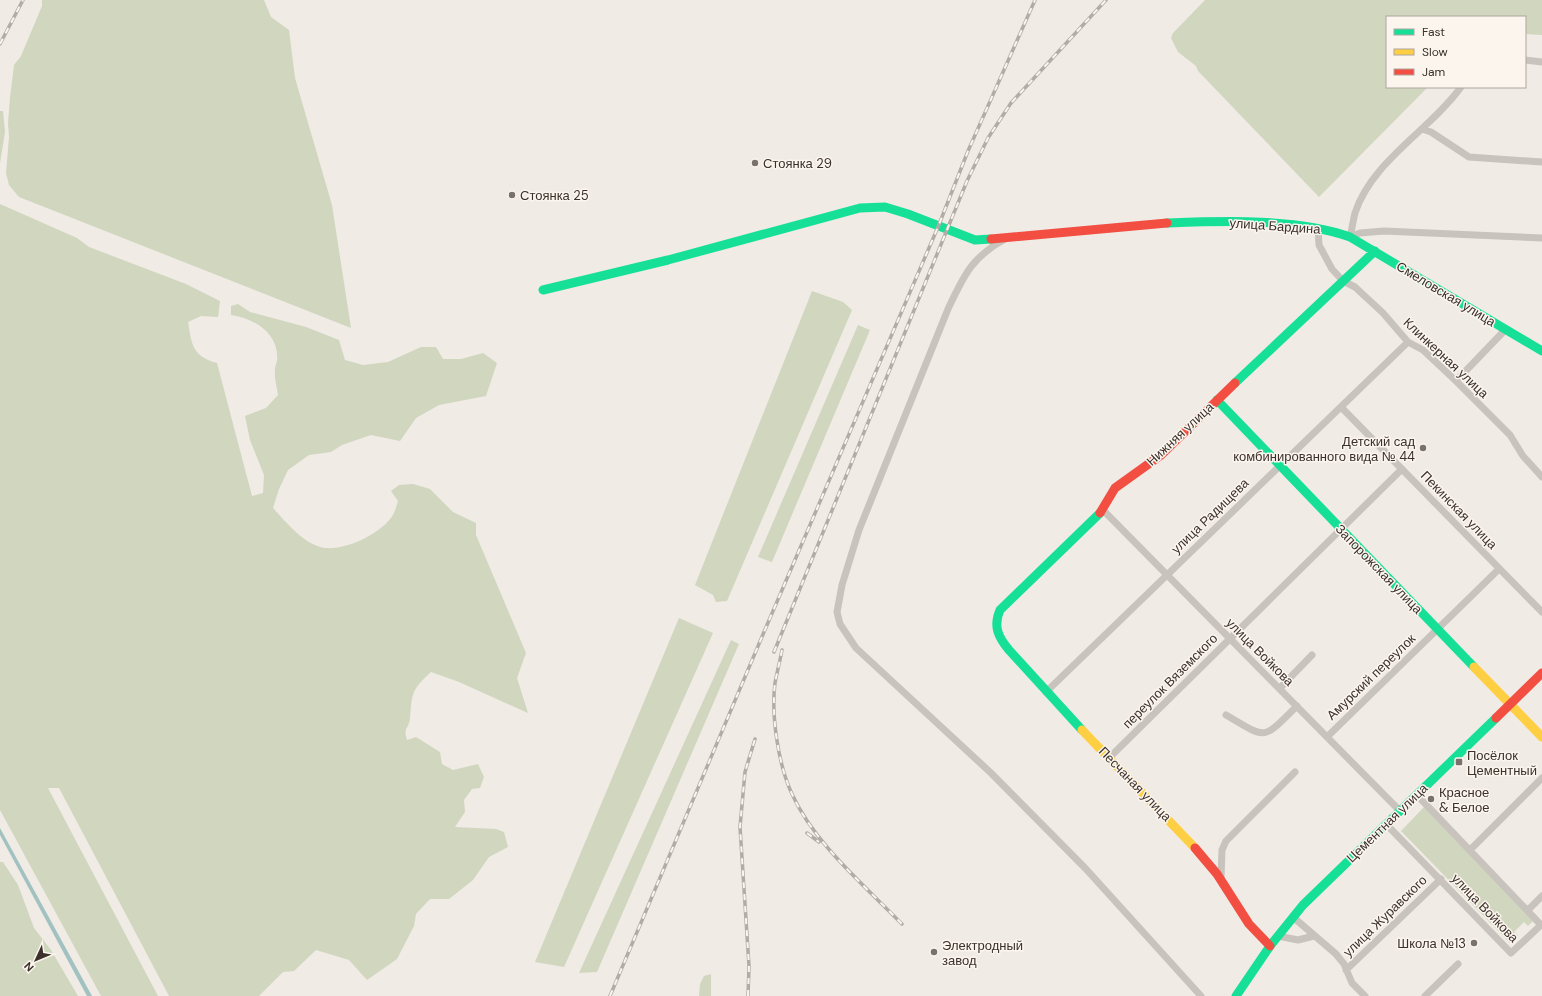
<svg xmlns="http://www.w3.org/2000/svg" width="1542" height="996" viewBox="0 0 1542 996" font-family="'DM Sans',sans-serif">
<rect width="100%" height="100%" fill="#f0ebe5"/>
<path fill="#d1d6bf" d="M42,0H264L271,17L289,30L295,78L332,205L351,328L19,197L9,185L6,173L9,137L8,123L10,98L14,65L21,56L42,6Z
M1205,0H1542V35L1525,34V17H1387V87H1428L1319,197L1198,71L1196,66L1178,52L1171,38L1173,33Z
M0,111H3L5,132L0,163Z
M0,204L77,238L89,247L186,284L220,301L218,317L201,316L188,322C192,345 192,356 217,363L252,496L263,493L264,475L250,440L245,416L266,408L278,395C277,387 274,378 275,370C275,367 276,364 277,361C280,334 254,318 231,315V306L238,304L250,312L306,327L339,340L345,360L363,365L388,362L421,347H436L443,359H461L483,353L497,363L486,396L439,405L416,418L400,441L371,435L342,445L331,452L309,455L288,470L279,489L273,508C286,522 305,546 326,548C347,550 382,533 393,515C395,511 397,505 398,501L391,491L399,485L413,484L430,489L453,512L476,523V535L526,653L517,678L528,713L459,682L431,672C411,690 412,694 410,719C408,730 403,727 407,740L416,737L440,752L442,764L453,770L478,764L484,777L480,788L472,789L464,800L465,812L455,827L496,829L504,832L508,847L489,857L473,880L449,899H430L416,914L414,926L397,959L367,980L349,960L316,950L294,971L283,972L259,996H169L59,788H48L158,996H101L0,810Z
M812,291L843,302L852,310L727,601L716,602L713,595L695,585Z
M858,325L870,330L772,562L758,557Z
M679,618L713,633L564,967L535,962Z
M731,640L739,644L597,972L579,973Z
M1424,807L1534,920L1528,926L1524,922L1514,932L1518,936L1510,943L1401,831Z
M0,862H3L18,885L34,928L51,950L78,996H0Z
M711,974V996H699L700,984L704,976Z"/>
<path fill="#a1c2c1" d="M0,828L92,996H87L0,835Z"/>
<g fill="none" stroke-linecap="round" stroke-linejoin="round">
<path stroke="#c9c3be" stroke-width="7" d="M1525,60L1542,62
M1422,129L1431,132L1469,157L1542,162
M1318,228L1319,245L1332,269L1343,281L1355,287L1383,313L1408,342L1423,350L1456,381L1510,435L1523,456L1542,477
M1350,237L1360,233L1384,231L1542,238
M1350,237C1352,229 1353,221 1355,213C1372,161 1430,130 1461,87
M1005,239C972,257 964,275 948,309L859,530L842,585L837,612L840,624L856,648L991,773L1086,869L1201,996
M1456,381L1506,329
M1341,407L1542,612
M1103,510L1400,811
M1280,688L1312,655
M1046,692L1408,342
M1226,715C1268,740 1262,740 1297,706
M1328,736L1499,569
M1109,758L1402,469
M1386,824L1511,953L1541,925L1416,794
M1470,850L1542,778
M1221,878L1222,850L1226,841L1295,772
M1528,910L1542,896
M1293,917L1336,954L1344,964L1352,983L1365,996
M1278,936L1298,940L1314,936
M1346,970L1441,879
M1425,996L1458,964"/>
<path stroke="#16e098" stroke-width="9" d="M1167,223C1222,221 1299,218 1350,237L1542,351
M543,290L668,260L860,208L885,207L908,214L975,240L991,239
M1235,383L1375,251
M1217,400L1474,667
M1082,730L1009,650C998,637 993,626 1000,610L1100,513
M1236,996L1270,946L1303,905L1496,718"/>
<path stroke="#ffcf43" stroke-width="9" d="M1474,667L1542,737
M1082,730L1195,848"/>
<path stroke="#f24e42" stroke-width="9" d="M991,239L1167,223
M1100,513L1115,488L1161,455L1235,383
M1496,718L1542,673
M1195,848L1217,874L1249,924L1270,946"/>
<defs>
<path id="rail" d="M0,44L23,0
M782,650C780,661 777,672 775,683C771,715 778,764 792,794C814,843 864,885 902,924
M774,652L967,181L988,138L1011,103L1106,0
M807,833L819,842
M610,996L764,632L938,227L968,151L1035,0
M748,996L749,966L740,827L745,772L755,739"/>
</defs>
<use href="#rail" stroke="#b1aca8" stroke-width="3.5"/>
<use href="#rail" stroke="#fbf5ee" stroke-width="2" stroke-dasharray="6" stroke-linecap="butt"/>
</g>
<g fill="#7a716c" stroke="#fbf5ee" stroke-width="1.5">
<circle cx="755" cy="163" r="4"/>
<circle cx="512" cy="195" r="4"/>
<circle cx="1423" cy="448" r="4"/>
<rect x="1455" y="758" width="8" height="8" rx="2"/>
<circle cx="1431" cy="799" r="4"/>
<circle cx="1474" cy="943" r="4"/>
<circle cx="934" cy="952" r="4"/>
</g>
<g text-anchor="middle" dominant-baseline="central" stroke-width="3" stroke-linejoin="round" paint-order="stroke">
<g font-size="13" fill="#3b302b" stroke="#fbf5ee" text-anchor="start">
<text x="763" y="163">Стоянка 29</text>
<text x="520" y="195">Стоянка 25</text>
<text x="1415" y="441" text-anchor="end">Детский сад<tspan x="1415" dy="15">комбинированного вида № 44</tspan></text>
<text x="1467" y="755">Посёлок<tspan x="1467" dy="15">Цементный</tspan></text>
<text x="1439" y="792">Красное<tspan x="1439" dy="15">&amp; Белое</tspan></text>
<text x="1466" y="943" text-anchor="end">Школа №13</text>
<text x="942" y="945">Электродный<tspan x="942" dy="15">завод</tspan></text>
</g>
<g font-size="13" fill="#3b302b" stroke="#fbf5ee">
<text transform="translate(1275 226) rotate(4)">улица Бардина</text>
<text transform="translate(1446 294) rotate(31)">Смеловская улица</text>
<text transform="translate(1446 358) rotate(43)">Клинкерная улица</text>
<text transform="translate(1180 434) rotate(-43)">Нижняя улица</text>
<text transform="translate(1459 510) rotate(46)">Пекинская улица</text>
<text transform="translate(1210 516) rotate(-44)">улица Радищева</text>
<text transform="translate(1379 569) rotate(46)">Запорожская улица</text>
<text transform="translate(1260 652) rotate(45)">улица Войкова</text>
<text transform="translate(1371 677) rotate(-44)">Амурский переулок</text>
<text transform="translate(1170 681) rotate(-45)">переулок Вяземского</text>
<text transform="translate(1135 784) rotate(46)">Песчаная улица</text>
<text transform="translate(1387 823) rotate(-44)">Цементная улица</text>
<text transform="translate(1485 908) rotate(46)">улица Войкова</text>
<text transform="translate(1385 916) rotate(-44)">улица Журавского</text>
</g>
</g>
<rect x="1386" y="16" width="140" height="72" fill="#fbf5ee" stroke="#aea6a0"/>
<rect x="1394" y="29" width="20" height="6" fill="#16e098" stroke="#aea6a0"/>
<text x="1422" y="36" font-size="12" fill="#3b302b">Fast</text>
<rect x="1394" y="49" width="20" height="6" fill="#ffcf43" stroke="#aea6a0"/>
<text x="1422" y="56" font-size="12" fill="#3b302b">Slow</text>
<rect x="1394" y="69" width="20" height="6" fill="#f24e42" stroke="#aea6a0"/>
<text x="1422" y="76" font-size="12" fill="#3b302b">Jam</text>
<g transform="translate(36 960) rotate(226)" stroke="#fbf5ee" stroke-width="3" paint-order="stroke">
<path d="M0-3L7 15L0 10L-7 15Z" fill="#3b302b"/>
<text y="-6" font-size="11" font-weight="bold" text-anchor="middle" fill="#3b302b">N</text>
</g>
</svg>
